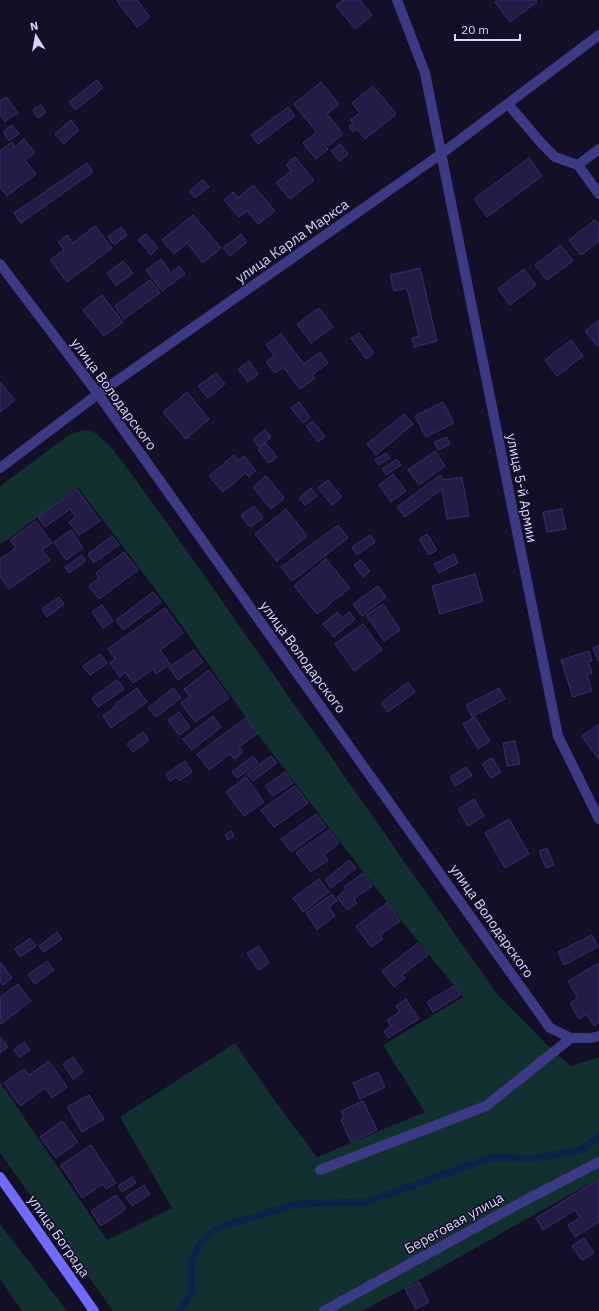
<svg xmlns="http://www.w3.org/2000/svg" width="599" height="1311" viewBox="0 0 599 1311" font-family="'IBM Plex Sans',sans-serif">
<rect width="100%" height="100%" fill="#130f26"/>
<path fill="#12302f" d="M89,430L97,434L113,449L173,531L497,994L552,1050L571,1066L599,1057V1178L398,1292L362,1311H113L0,1153V1082L107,1240L172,1208L120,1117L235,1043L275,1101L317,1157L425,1112L383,1045L463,997C388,905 315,811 244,715C218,679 193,641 167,605C138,565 107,526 78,487L0,545V486L70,434L80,431Z
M0,1224L67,1311H22L0,1279Z"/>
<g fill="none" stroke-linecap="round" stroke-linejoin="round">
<path stroke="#0c2248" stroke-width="7" d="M179,1311L192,1293L191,1264L198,1246L215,1229L295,1204L365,1202L493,1157L529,1159L581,1150L599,1137"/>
</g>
<path fill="#241b47" stroke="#3b2d73" d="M118,0H137L150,17L137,27L117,1Z
M343,0H360L372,15L355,29L336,6Z
M498,0H536L537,2L510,22L495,2Z
M97,80L103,88L75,110L69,102Z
M321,82L339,104L327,114L343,134L328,146L294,104Z
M373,86L396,114L365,139L357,129L353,132L349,126L353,123L350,120L360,113L352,103Z
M6,97L18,113L5,121L0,114V101Z
M41,105L46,112L38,118L33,110Z
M288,107L295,116L258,144L251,135Z
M71,120L79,130L64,144L55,134Z
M12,125L19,134L9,141L3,132Z
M315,133L328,149L316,159L303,143Z
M24,139L35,153L25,160L36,174L7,196L0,187V151L12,142L15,147Z
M340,144L348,154L340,161L331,151Z
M295,157L314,180L290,199L276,183L291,171L286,165Z
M529,158L542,176L487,217L474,199Z
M87,163L93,172L21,223L14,213Z
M203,180L209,187L195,198L189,191Z
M253,185L275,211L258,224L247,211L239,217L224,200L233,192L238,198Z
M193,215L221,248L203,263L187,243L174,254L162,240Z
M595,220L599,225V241L581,255L569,240Z
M95,226L112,248L67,282L50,260L64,250L58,242L67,235L73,243Z
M121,227L127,235L114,245L108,237Z
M146,234L158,248L151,255L138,240Z
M241,234L247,242L230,256L223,248Z
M561,245L573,261L547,280L535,265Z
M161,259L171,273L179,266L185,274L162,291L146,270Z
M123,261L133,273L116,286L107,273Z
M420,268L437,341L414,347L412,338L419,336L407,288L394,291L390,275Z
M524,269L536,285L510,305L498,289Z
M150,280L160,293L124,319L115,306Z
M102,295L123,322L104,336L83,310Z
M319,308L333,327L311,343L297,324Z
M599,320V345L597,346L585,331Z
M359,333L374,353L366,359L351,338Z
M281,334L304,364L320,352L328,363L312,375L315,378L300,389L283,367L275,373L266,362L274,355L266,345Z
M571,340L583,356L557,376L545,360Z
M249,361L258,374L248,382L238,369Z
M216,373L225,384L208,398L198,386Z
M0,382L15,400L0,412Z
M187,392L209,419L186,439L163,412Z
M299,402L310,417L303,423L291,408Z
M443,402L454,423L426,437L415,416Z
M404,414L413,424L376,455L367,444Z
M313,421L325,437L318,442L306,426Z
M265,430L271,437L259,447L253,439Z
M447,437L450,444L438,450L434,442Z
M266,443L277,457L269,463L258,450Z
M435,451L445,466L419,485L408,470Z
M386,453L390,458L379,465L375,460Z
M234,455L238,461L244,456L256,471L249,477L246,473L223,492L209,476Z
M397,459L401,465L386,475L382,469Z
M393,474L406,491L391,502L379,485Z
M440,475L444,480L462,477L469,516L447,519L442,489L405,517L397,507Z
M266,476L284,498L271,509L253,487Z
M328,480L342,497L332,505L318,488Z
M311,488L317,496L305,505L299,498Z
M77,489L100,521L79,535L69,522L76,517L70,509L45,527L38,517Z
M254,506L263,518L250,527L241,515Z
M286,509L307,536L277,561L255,534Z
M562,509L566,529L547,532L543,512Z
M36,521L52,543L42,550L50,560L9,589L0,576V559L16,548L10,540Z
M338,525L348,538L292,581L281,567Z
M71,530L83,548L66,560L54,542Z
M427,534L437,550L429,555L419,539Z
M370,535L375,542L357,555L352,547Z
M112,536L119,545L94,563L88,554Z
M124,552L138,570L99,599L89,586L99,578L96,573Z
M454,554L458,563L439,573L434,564Z
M82,555L86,561L69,573L65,567Z
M326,559L350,588L317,614L294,586Z
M361,560L370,571L363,577L354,565Z
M475,574L483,601L440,614L432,586Z
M378,586L386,597L362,616L353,604Z
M153,592L161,602L123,630L116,620Z
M59,597L64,604L47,617L42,609Z
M383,604L400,630L384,641L366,615Z
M102,605L113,621L103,628L92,612Z
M165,608L183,633L160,650L170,664L156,674L153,669L133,683L125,672L120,677L110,663L115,659L108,649Z
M337,612L342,618L349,612L355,619L334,637L323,624Z
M363,624L382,650L354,671L335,644Z
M599,645V660L598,661L593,648Z
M194,650L203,662L178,680L169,667Z
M589,651L592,661L588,662L592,673L587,675L592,691L573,697L561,660Z
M100,654L107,663L90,675L83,666Z
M209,670L229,698L195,722L181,703L190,697L184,689Z
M117,680L124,689L98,707L92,698Z
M408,682L415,692L388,712L381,703Z
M137,688L147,702L111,728L103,716L116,706L115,704Z
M173,688L181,698L156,717L148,708Z
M499,688L505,699L472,717L466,705Z
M179,712L190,727L179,735L168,720Z
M213,716L221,727L192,750L183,739Z
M475,717L490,741L478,749L463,724Z
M246,718L258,733L239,747L243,752L234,759L230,754L209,770L197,754Z
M599,724V760L582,736Z
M143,732L149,740L133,752L127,744Z
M515,741L520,764L507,766L503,743Z
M253,756L258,763L237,778L232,772Z
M271,756L277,763L253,781L247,774Z
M492,758L501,772L491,778L482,764Z
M185,761L192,772L179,781L176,777L170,781L166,774Z
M466,767L472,775L455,786L450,777Z
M285,772L293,783L273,796L265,786Z
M246,777L264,802L244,816L226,792Z
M295,786L308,803L274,827L261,810Z
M474,799L484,816L468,826L458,809Z
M316,814L326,827L291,852L281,839Z
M509,819L529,854L505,868L485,833Z
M329,830L339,843L324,855L328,860L311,872L296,853Z
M231,831L234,836L228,840L225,835Z
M547,848L554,865L546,868L539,851Z
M349,860L356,868L331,888L325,880Z
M363,873L372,886L354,899L357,903L347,910L337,897L346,890L344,887Z
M319,879L329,892L303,912L293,898Z
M332,894L337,901L329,907L335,916L317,929L306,913Z
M387,903L400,921L380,935L383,939L371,947L356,926Z
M57,932L62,939L44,952L39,946Z
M592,935L598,947L564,965L558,952Z
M30,938L36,946L20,957L15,949Z
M418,943L428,955L402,975L405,978L394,987L382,971Z
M259,946L269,963L258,970L247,953Z
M47,961L54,970L35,984L28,975Z
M0,962L12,978L3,985L0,982Z
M599,963V1023L594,1026L587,1014L579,1019L570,1003L578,998L568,981Z
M18,984L31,1001L1,1024L0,997Z
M454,986L460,995L433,1012L427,1002Z
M406,999L419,1019L388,1038L384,1031L391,1026L387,1020L400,1012L396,1006Z
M1,1037L8,1047L0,1053V1038Z
M24,1042L30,1050L19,1057L14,1050Z
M73,1057L83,1072L73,1079L63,1064Z
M49,1061L67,1087L52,1098L45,1088L20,1106L4,1083L24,1069L29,1075Z
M378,1072L385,1087L360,1099L353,1083Z
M89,1095L104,1119L82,1132L67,1107Z
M363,1101L377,1130L351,1142L341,1120L344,1118L341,1111Z
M62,1121L78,1142L56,1158L40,1137Z
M91,1145L116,1183L106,1189L103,1184L82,1198L61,1165Z
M132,1177L136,1183L122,1192L118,1186Z
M599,1179V1222L575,1237L568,1225L580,1218L575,1210L543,1230L536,1218Z
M144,1185L150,1194L132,1206L126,1197Z
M116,1195L126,1209L101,1226L91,1211Z
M584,1238L594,1253L582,1260L572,1246Z
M419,1282L429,1302L416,1309L405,1289Z"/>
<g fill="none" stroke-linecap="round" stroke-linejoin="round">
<path stroke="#3d3a85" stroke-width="10" d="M578,165L599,149
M320,1170L486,1106L571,1038"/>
<path stroke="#3d3a85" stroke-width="10" d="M397,0L425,73L558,736L599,819
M508,104L542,144L555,157L578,165L599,194
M0,264L98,394L550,1028L571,1038H591L599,1036
M0,468L98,394L441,154L599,35
M324,1311L522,1202L599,1162"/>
<path stroke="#6f6bff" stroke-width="10" d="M0,1177L94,1311"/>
</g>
<g text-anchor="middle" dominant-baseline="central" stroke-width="3" stroke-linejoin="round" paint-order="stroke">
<g font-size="14" fill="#d9d4ff" stroke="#130f26">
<text transform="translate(292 241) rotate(-35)">улица Карла Маркса</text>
<text transform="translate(114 394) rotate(54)">улица Володарского</text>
<text transform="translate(522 488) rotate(79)">улица 5-й Армии</text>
<text transform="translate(303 657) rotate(54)">улица Володарского</text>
<text transform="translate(492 921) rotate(55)">улица Володарского</text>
<text transform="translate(454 1223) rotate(-29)">Береговая улица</text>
<text transform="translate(59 1236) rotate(55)">улица Бограда</text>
</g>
</g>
<g transform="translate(36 36) rotate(349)" stroke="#130f26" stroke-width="3" paint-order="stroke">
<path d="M0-3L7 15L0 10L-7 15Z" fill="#d9d4ff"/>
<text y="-6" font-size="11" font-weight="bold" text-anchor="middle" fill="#d9d4ff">N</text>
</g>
<path d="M455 34v6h65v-6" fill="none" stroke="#d9d4ff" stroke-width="2"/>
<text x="461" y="34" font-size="12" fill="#d9d4ff" stroke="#130f26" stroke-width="3" paint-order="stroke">20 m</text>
</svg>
